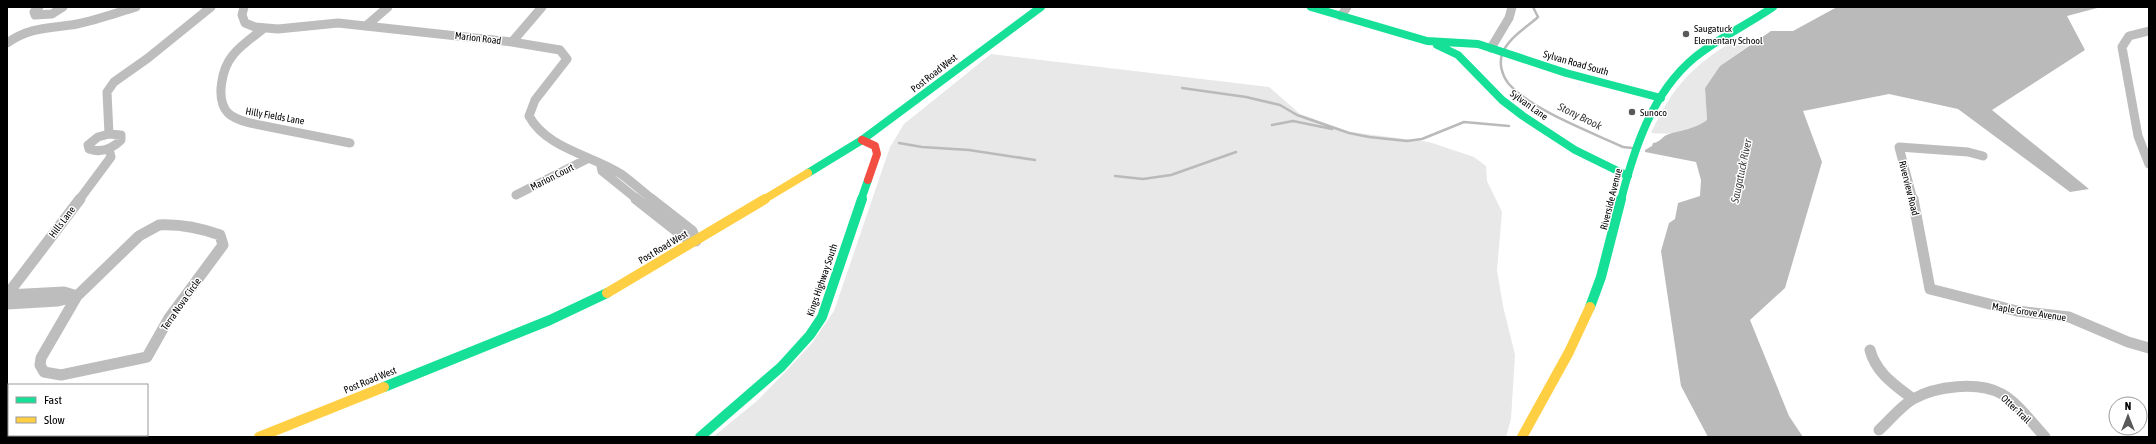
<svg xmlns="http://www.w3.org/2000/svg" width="2156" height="444" viewBox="0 0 2156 444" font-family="'Asap Condensed',sans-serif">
<rect width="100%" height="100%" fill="#fff"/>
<path fill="#e8e8e8" d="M1737,38L1751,44L1720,66L1705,88L1707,120C1691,132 1670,135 1651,133C1674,84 1692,67 1737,38Z
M991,54L1269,87L1300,114L1350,132L1429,142L1474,157L1486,166L1487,181L1502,212L1497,270L1503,306L1515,355L1511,419L1506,437H713L758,400L788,369L812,343L834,311L890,147L904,124Z"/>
<path fill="#bababa" d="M1837,7H2101L2067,16L2085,50L1992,110L2089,189L2070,192L1958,109L1889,94L1803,111L1822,162L1785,288L1750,320L1789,416L1803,437H1708L1681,386L1661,251L1669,223L1675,219L1678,203L1700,196L1701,180L1696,162L1645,152V150L1652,146L1653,143C1661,142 1662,136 1669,134C1682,130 1695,129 1707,120L1705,88L1720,66L1771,31H1793Z"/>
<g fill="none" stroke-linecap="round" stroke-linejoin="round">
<path stroke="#bababa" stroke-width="2.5" d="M1533,7L1538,17C1526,28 1508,38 1502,54C1499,64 1502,75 1508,83C1531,110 1591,132 1623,147L1632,148
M1182,88L1246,97L1280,105L1297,115L1349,133L1369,137L1407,141L1422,139L1464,122L1509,126
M1272,125L1293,121L1332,129
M899,143L922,147L969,150L1035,160
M1115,176L1143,179L1171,175L1236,152"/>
<path stroke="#bdbdbd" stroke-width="9" d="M39,7L34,12L35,15L52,14L63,7
M244,7L242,15L245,23L255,27L278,29L338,23L512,42L560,50L567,59L535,100L529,116C547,149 592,155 621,174C632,182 642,191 653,200
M1341,16L1347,7
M366,26L388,7
M263,29C253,37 241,45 233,55C222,68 215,99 228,113C234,119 243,121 250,123L350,143
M2149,31L2129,36L2122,47L2138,136L2149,164
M512,42L542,7
M7,43C32,26 49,29 77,24C97,20 116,13 136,7
M1491,48L1509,18L1512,7
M109,134L107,92L114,82L148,58L211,7
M109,134L121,135V140C112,149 101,153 89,149L88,145L98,137Z
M601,166L602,171L638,200
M516,195L587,159
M79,200L111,157L109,149
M1913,200L1899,147L1968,152L1983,156"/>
<path stroke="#bdbdbd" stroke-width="11" d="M636,199L683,236L696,241L692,231L651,199
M1913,199L1930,289L2017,311L2069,317L2128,342L2149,348
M159,225C180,224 200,228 220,235L223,245L169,318L147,357L61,375L44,372L40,365L41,358L77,296L139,236Z
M7,295L80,199
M7,295L64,292L77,296L58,301L7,304
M1870,350C1876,373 1895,385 1913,399
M1879,430C1890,420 1901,406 1913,399C1936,386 1978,381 2002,394C2018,403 2032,423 2045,437"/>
<path stroke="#16e098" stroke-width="8" d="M1311,7L1427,41L1478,44L1566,73L1661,98
M1437,45L1458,55L1502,100L1523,116L1575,150L1628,176
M808,173L862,140L1041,7
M861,200L868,180
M1621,200C1634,149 1652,93 1694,58C1718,38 1747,25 1773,7"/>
<path stroke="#16e098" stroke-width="10" d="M1590,307L1601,277L1621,199
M384,387L550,320L607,293
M700,437L781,367L810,335L822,317L862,199"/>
<path stroke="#ffcf43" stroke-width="8" d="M763,200L808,173"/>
<path stroke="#ffcf43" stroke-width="10" d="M607,293L765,199
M259,437L384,387
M1522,437L1569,352L1590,307"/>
<path stroke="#f24e42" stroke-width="8" d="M862,140L875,146L877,154L868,180"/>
</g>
<g fill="#595959" stroke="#fff" stroke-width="1.5">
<circle cx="1686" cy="34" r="4"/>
<circle cx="1632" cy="112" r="4"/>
</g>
<g text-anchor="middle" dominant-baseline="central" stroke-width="3" stroke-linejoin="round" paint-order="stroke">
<g font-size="10" fill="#000" stroke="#fff" text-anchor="start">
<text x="1694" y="28">Saugatuck<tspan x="1694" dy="12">Elementary School</tspan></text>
<text x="1640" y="112">Sunoco</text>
</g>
<g font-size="10" fill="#000" stroke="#fff">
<text transform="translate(478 38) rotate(7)">Marion Road</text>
<text transform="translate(1576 63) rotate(16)">Sylvan Road South</text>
<text transform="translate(934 73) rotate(-38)">Post Road West</text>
<text transform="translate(1529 105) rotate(36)">Sylvan Lane</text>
<text transform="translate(275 116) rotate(10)">Hilly Fields Lane</text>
<text transform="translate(552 177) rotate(-27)">Marion Court</text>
<text transform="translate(1909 188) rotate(76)">Riverview Road</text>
<text transform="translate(1611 199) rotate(-76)">Riverside Avenue</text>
<text transform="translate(62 222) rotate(-53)">Hills Lane</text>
<text transform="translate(663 247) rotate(-31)">Post Road West</text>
<text transform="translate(822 280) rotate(-71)">Kings Highway South</text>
<text transform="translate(181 304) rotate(-55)">Terra Nova Circle</text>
<text transform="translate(2029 312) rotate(9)">Maple Grove Avenue</text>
<text transform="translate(370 380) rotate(-22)">Post Road West</text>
<text transform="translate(2016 409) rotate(43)">Otter Trail</text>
</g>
<g font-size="11" font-style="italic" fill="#3d3d3d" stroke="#fff">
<text transform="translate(1580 116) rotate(26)">Stony Brook</text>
<text transform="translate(1741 171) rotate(-78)">Saugatuck River</text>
</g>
</g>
<rect width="2156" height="444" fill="none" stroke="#000000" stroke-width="16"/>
<rect x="8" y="384" width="140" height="52" fill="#ffffff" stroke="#999999"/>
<rect x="16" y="397" width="20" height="6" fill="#16e098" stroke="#999999"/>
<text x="44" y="404" font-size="12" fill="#000000">Fast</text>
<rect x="16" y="417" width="20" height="6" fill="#ffcf43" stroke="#999999"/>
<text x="44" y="424" font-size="12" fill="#000000">Slow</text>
<g transform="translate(2128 416)"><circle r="19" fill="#ffffff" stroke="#999999"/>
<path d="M0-3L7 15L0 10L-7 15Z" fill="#595959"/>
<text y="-6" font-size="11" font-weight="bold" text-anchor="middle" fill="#000000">N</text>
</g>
</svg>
